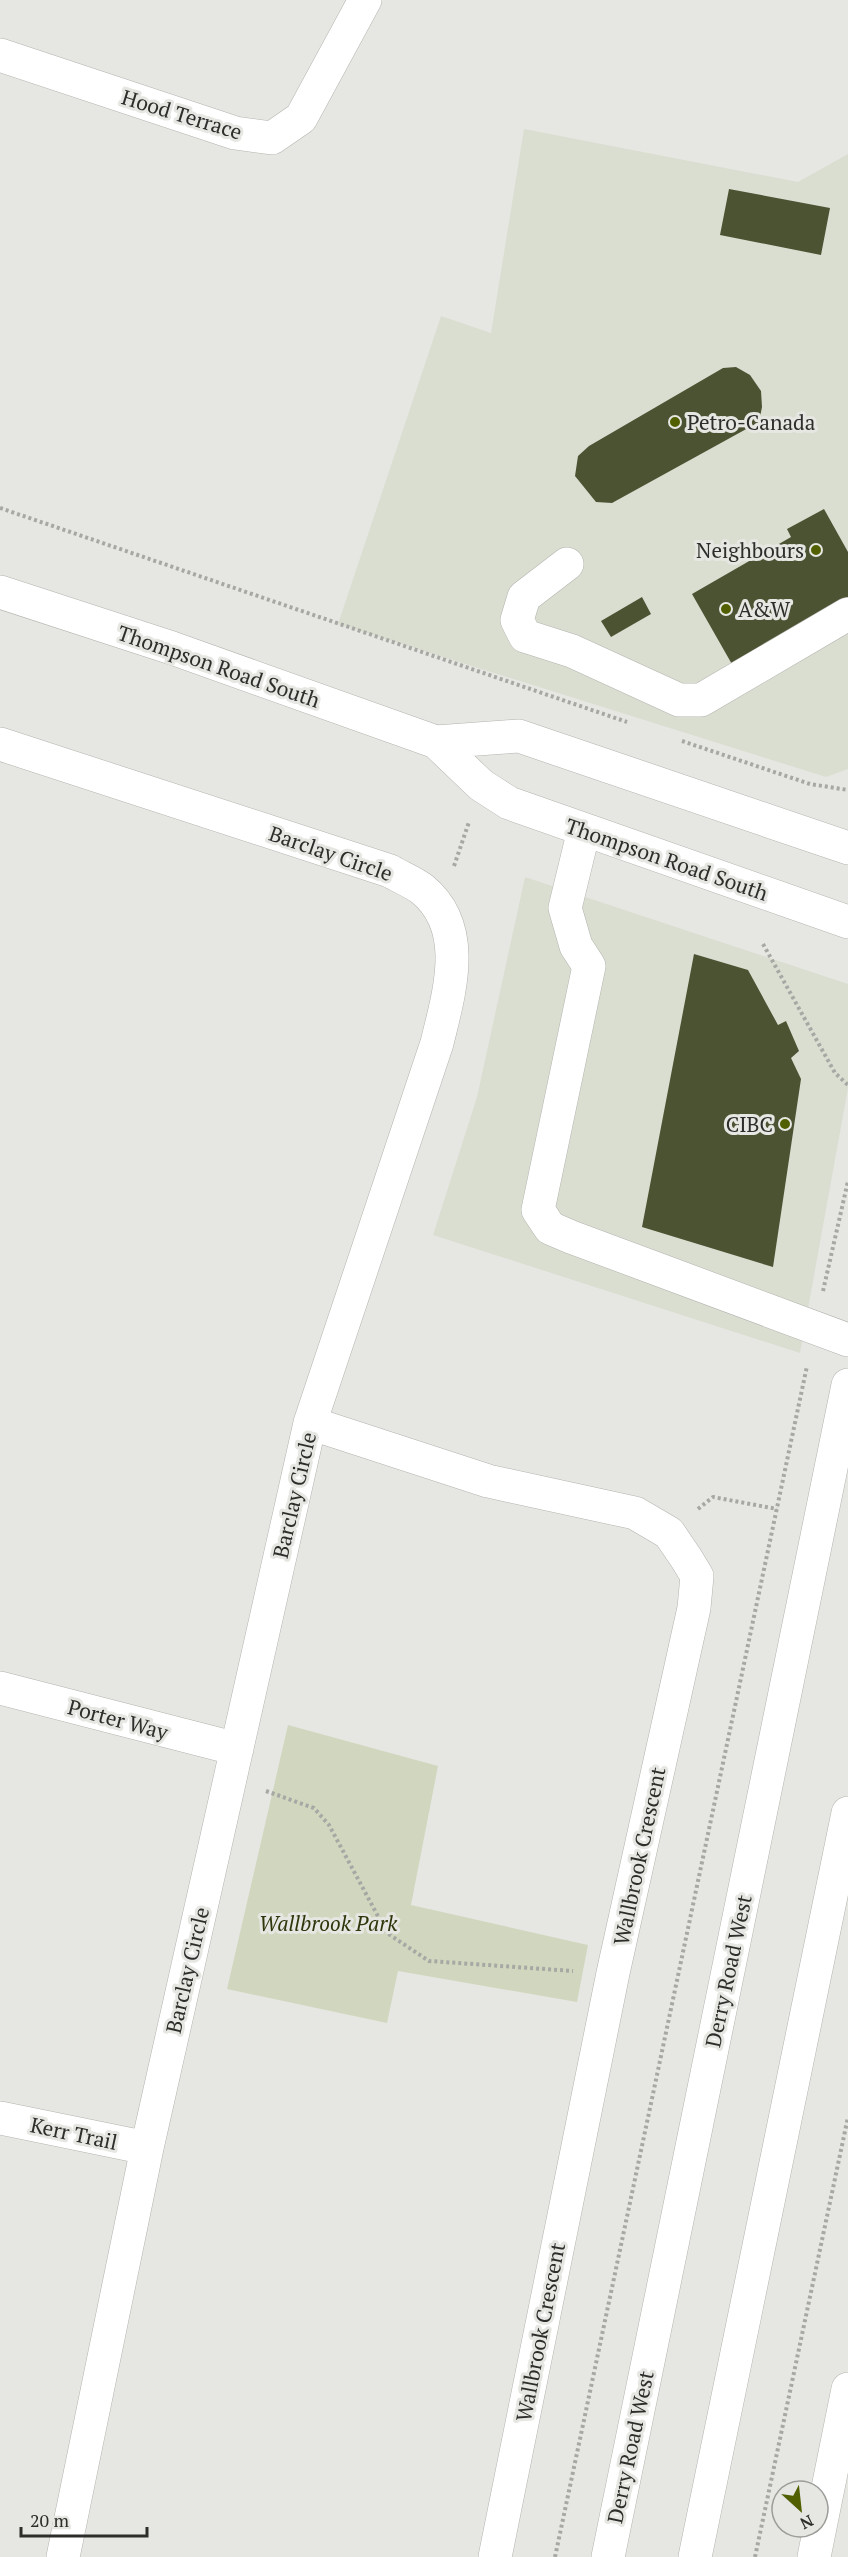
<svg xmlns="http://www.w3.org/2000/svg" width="848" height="2557" viewBox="0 0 848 2557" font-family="'PT Serif',serif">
<rect width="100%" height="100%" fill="#e6e7e2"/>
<path fill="#daded1" d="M524,129L798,182L848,154V769L826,777L338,624L441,316L491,333Z
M525,877L848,984V1088L800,1353L433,1235L477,1097Z"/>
<path fill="#d1d7bf" d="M288,1725L438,1766L411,1905L588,1945L577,2002L398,1971L387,2023L227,1989Z"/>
<path fill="#4c5333" d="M729,189L830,208L821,255L720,235Z
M736,367L750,375L761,391L762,407L759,422L612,503L596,502L575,476L578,456L589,446L723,368Z
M824,509L848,552V620L733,666L692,594L791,537L787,529Z
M642,597L651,614L611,637L601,621Z
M694,954L748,970L778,1025L786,1021L799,1051L791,1058L801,1079L773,1267L642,1227Z"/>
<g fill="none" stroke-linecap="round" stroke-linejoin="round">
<defs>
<path id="minor" d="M0,55L235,133L272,138L301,118L365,0
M567,564L524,597L517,620L525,636L572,651L679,700H701L848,614
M0,744L390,871C400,877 413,882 422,889C470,928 449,993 437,1043L310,1423L147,2148L63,2557
M584,830L565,908L576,946L589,966L538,1210L550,1228L571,1237L848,1340
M310,1423L488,1481L635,1513L669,1533L686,1558L697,1576L694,1608L613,1973L495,2557
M0,1688L237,1749
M0,2118L147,2148
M814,2557L848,2389"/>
<path id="major" d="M0,592L172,648L436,742L519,736L848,848
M436,742L481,785L509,803L848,922
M608,2557L848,1385
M695,2557L848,1813"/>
</defs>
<use href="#minor" stroke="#b3b4af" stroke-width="34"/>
<use href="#major" stroke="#b3b4af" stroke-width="34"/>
<path stroke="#a7a8a4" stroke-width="4" stroke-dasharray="3 3" stroke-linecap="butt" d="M0,508L627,722
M682,741L810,784L848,790
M454,866L469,822
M763,944L835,1073L848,1085
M823,1291L848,1181
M698,1509L713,1497L777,1509
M266,1791L314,1808L329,1825L387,1933L429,1961L573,1971
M555,2557L807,1366
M755,2557L848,2117"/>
<use href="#minor" stroke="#fff" stroke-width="33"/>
<use href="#major" stroke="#fff" stroke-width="33"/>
</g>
<g fill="#525f00" stroke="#e6e7e2" stroke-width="2">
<circle cx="675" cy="422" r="6"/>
<circle cx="816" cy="550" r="6"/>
<circle cx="726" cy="609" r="6"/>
<circle cx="785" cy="1124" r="6"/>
</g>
<g text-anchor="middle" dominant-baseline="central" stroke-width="6" stroke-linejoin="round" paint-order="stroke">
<g font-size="21" fill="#2d2d2b" stroke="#e6e7e2">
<text transform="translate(182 114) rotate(17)">Hood Terrace</text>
<text transform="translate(219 666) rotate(19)">Thompson Road South</text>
<text transform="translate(331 853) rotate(19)">Barclay Circle</text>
<text transform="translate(667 859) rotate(19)">Thompson Road South</text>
<text transform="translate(294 1495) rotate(-77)">Barclay Circle</text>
<text transform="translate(118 1719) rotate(15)">Porter Way</text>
<text transform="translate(639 1856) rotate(-78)">Wallbrook Crescent</text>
<text transform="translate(187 1970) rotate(-77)">Barclay Circle</text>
<text transform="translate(728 1971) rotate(-78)">Derry Road West</text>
<text transform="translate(74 2133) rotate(12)">Kerr Trail</text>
<text transform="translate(540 2332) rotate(-79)">Wallbrook Crescent</text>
<text transform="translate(630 2447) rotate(-78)">Derry Road West</text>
</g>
<g font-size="21" fill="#2d2d2b" stroke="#e6e7e2" text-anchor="start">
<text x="687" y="422">Petro-Canada</text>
<text x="804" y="550" text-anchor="end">Neighbours</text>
<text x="738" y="609">A&amp;W</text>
<text x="773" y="1124" text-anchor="end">CIBC</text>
</g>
<g font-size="21" font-style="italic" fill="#2f360b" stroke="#e6e7e2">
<text x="328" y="1923">Wallbrook Park</text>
</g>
</g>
<g transform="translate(800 2509) rotate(153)"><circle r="28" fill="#e6e7e2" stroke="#9c9d99" stroke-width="1.5"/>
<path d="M0-4.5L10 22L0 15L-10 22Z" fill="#525f00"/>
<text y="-9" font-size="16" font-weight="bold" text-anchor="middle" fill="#2d2d2b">N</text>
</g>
<path d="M21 2527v9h126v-9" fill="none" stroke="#2d2d2b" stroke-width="3"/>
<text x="30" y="2527" font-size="18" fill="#2d2d2b" stroke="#e6e7e2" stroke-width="4.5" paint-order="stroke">20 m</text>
</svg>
